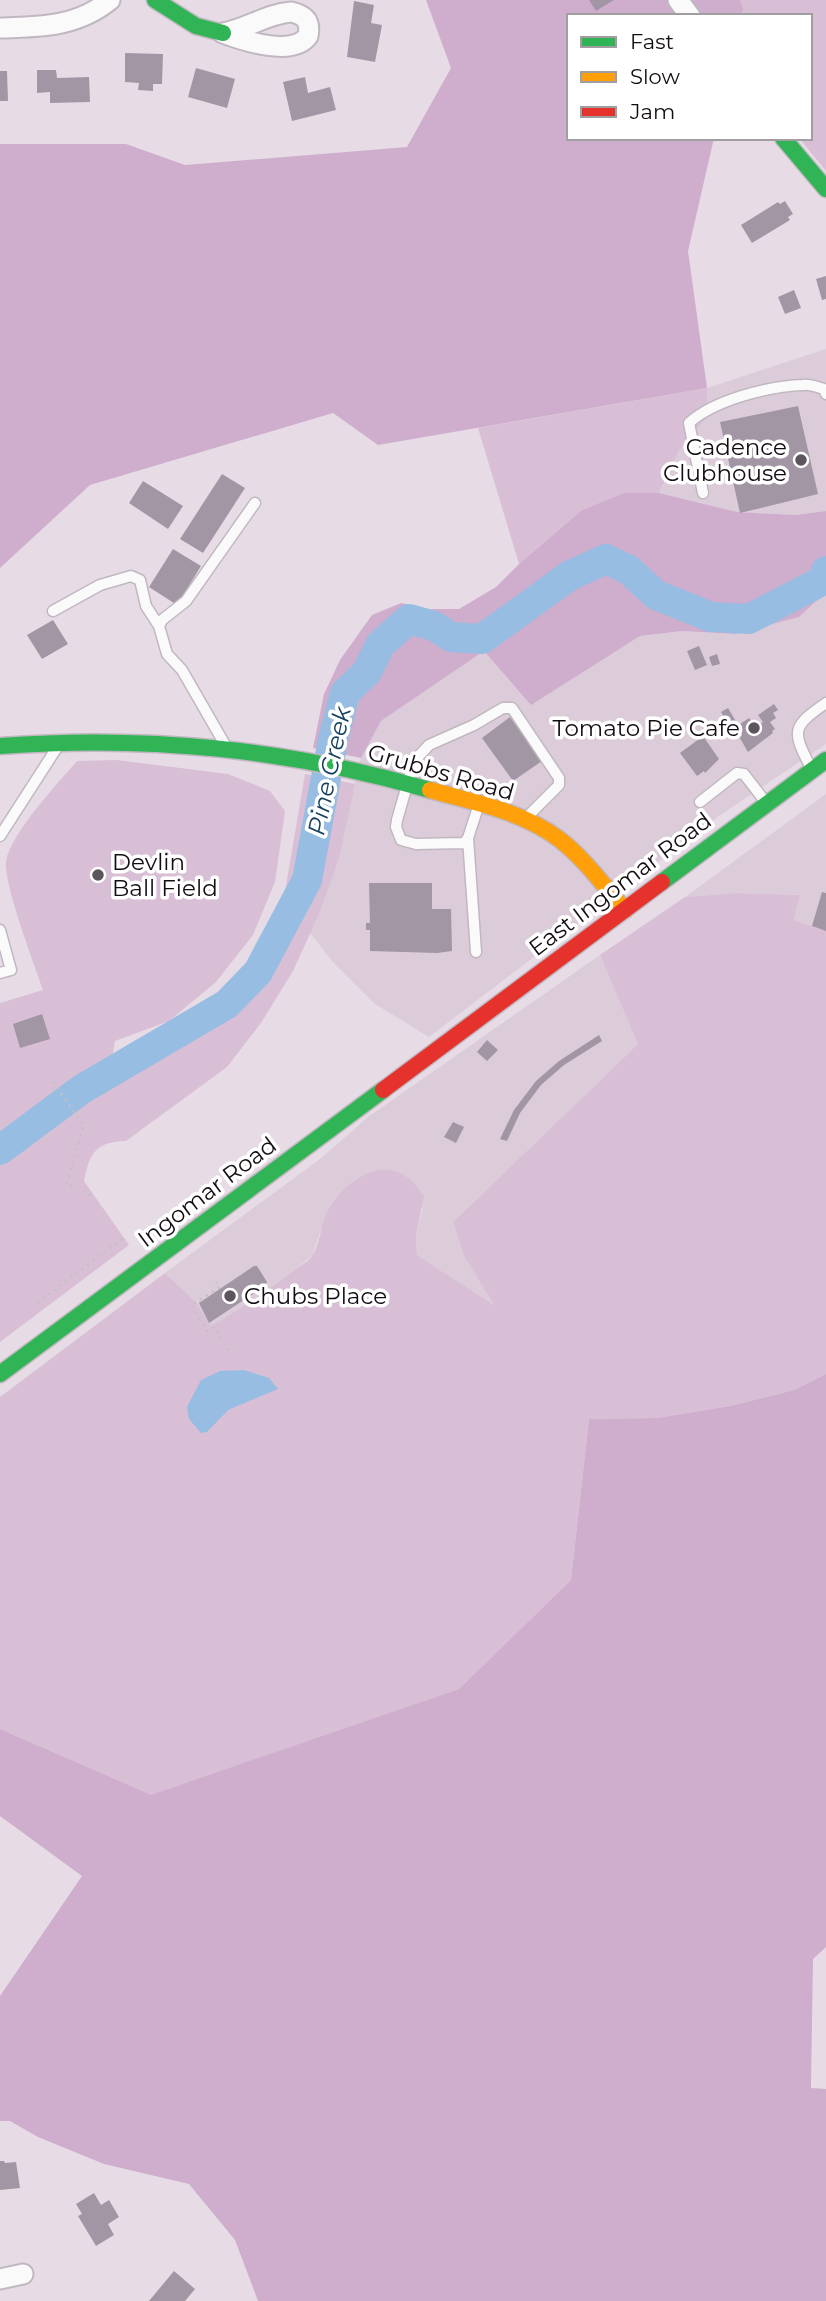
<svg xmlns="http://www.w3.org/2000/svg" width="826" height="2301" viewBox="0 0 826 2301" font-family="Montserrat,sans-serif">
<rect width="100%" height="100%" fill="#e7dce6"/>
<path fill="#dcccd9" d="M826,349V511L795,515L737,512L659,493L679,451L707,417V388Z
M826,592V744L719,816L429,1037L375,1004L333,962L310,933L320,912L361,758L381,721L484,651L531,704L640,636L682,631L735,634L799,617Z
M826,794V931L794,920L800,895L736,893L685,897Z
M600,955L639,1043L453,1222L464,1256L497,1308L417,1255L416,1236L423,1207L375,1170L356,1178L340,1194L327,1212L312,1256L273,1287L210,1327L195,1301L165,1273L320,1159L368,1117Z"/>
<path fill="#d8bfd6" d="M686,0H826V171L799,138H810V16H698Z
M707,388V417L679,451L659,493H624L582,510L519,564L478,428Z
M117,760L228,774L270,791L285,811L275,882L253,935L216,982L169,1021L115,1041L112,1058L198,1023L253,975L281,915L305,774L355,784L339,858L320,912L293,971L261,1023L227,1067L126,1141C95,1142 90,1153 84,1181L129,1245L0,1342V1003L43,990C35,966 3,883 6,861C11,833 58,783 77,761Z
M736,893L800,895L794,920L826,931V1374L794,1390L730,1406L657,1418L589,1419L571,1580L459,1689L151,1796L0,1729V1397L165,1273L195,1301L211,1326C240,1308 269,1290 296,1269C301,1265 309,1261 312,1256C321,1243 320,1224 328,1210C351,1171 395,1149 424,1196L416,1236L417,1255L495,1306L464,1256L453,1222L638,1044L600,955L685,897Z"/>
<path fill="#cfadcd" d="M426,0H740L743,9L741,16H569V138H714L688,251L707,388L378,445L333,413L90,485L0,568V144H126L185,165L407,147L451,68Z
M624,493H659L737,512L795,515L826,511V592L799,617L735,634L682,631L640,636L531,705L484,651L381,721L361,758L313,748L324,694L340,660L372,615L401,603L428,609H459L496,587L519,564L582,510Z
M826,1374V1947L813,1959L811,2088L826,2089V2301H258L235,2240L189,2184L104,2164L38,2137L10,2121H0V1996L82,1876L0,1816V1729L151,1795L459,1689L571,1580L589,1419L657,1418L730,1406L794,1390Z"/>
<path fill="#97bde2" d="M244,1370L269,1378L278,1389L228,1410L207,1432L201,1433L189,1419L187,1407L201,1380L220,1371Z"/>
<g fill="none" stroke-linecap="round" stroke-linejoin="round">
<path stroke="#97bde2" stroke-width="30" d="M0,1150L82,1089L227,1004L258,972L307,880L333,740L345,693L367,672L380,645L409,619L434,626L451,637L482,639L569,576L606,559L629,570L656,595L711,617L749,619L822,581L826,571"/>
</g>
<path fill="#a296a5" d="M589,0H614L596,11Z
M354,1L374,5L371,23L382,25L375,62L347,57Z
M125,53L163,54L162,84H153V91L138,90L139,83L125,82Z
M196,68L235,79L227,108L188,97Z
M37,70H56L57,78L89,77L90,102L50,103V92L37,93Z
M0,71H7L8,101H0Z
M305,77L308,93L330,87L336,110L292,121L283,82Z
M785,201L793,214L788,217L790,220L752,243L741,225L778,202L780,204Z
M826,276V299L822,300L816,279Z
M794,290L801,308L785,314L778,297Z
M798,406L818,494L740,513L720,422Z
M222,474L245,488L203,553L180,539Z
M143,481L183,506L168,529L129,503Z
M173,549L201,566L177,605L149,587Z
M53,620L68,644L42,659L27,635Z
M699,646L707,665L695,670L687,651Z
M717,654L720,664L712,666L709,657Z
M774,704L778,710L773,713L776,718L770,722L775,729L772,731L773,733L748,752L734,728L749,718L756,727L763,722L758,715Z
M728,708L737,723L730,727L721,712Z
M510,717L542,761L513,781L482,738Z
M703,736L719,759L705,773L704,771L697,776L680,753Z
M369,883H432V909H451L452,951L437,953L370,951V930H366V923H370Z
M822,892L826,893V931L812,926Z
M42,1014L50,1039L20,1048L13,1024Z
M599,1035L602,1041L564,1065L541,1085L520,1113L507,1141L500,1139L514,1110L536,1081L559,1061Z
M487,1040L498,1050L487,1061L477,1052Z
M453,1122L464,1127L456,1143L444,1137Z
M254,1266H257L267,1282L265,1286L209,1323L199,1303Z
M0,2161H4L5,2163L16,2162L20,2188L0,2190Z
M94,2193L101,2205L109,2200L119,2217L108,2224L114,2235L96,2246L78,2216L82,2214L76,2204Z
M174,2271L195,2289L185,2301H149Z"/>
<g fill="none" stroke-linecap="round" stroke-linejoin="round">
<defs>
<path id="lane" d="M703,493L689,423C714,400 769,386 803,385C810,384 817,387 824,389L826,394
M53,611L100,585L131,576L140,580L146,606L159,626
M224,743L182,670L167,654L159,626L162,620L186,601L255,503
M810,766C791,730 793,726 826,703
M700,802L737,773L744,774L764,800
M479,804L468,838L464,843L416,844L401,840L396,827L397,820L414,761L429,745L474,725L503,708H512L559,778V785L526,818
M0,836L58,746
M468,838L476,952
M0,930L11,970L0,973"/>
<path id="street" d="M678,0L690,16
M291,12C305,15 311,21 308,36C293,57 244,41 223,33C247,29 266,14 291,12Z
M0,28C40,27 77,27 110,0
M0,2279L23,2274"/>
<path id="fast" d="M155,0L196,26L223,33
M783,138L826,189
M0,746C148,735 287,749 430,790
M662,882L826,760
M0,1374L383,1090"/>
<path id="slow" d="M430,790C473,802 522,811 559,839C585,859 604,886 625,910"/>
<path id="jam" d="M383,1090L662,882"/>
</defs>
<use href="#lane" stroke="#c0b8c0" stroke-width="13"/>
<use href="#street" stroke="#c0b8c0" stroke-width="23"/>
<use href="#fast" stroke="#c0b8c0" stroke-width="19"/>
<use href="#slow" stroke="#c0b8c0" stroke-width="19"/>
<use href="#jam" stroke="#c0b8c0" stroke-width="19"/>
<path stroke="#c4c0c3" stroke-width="2.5" stroke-dasharray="2 5" stroke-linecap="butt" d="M53,1082L84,1126L66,1184L93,1196
M216,1282L220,1287L191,1305L207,1331L215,1327L229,1353
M37,1303L123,1238"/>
<use href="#lane" stroke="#fbfafb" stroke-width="10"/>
<use href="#street" stroke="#fbfafb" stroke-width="19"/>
<use href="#fast" stroke="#30b455" stroke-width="16"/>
<use href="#slow" stroke="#ff9f0a" stroke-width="16"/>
<use href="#jam" stroke="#e5322d" stroke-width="16"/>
</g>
<g fill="#5d555d" stroke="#fff" stroke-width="2.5">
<circle cx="801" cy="460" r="7"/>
<circle cx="754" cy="728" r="7"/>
<circle cx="98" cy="875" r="7"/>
<circle cx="230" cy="1296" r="7"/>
</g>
<g text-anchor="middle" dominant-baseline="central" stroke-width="7" stroke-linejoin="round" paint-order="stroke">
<g font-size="23" fill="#130d13" stroke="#fff" text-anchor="end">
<text x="787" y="447">Cadence<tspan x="787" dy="26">Clubhouse</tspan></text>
<text x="740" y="728">Tomato Pie Cafe</text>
<text x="112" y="862" text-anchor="start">Devlin<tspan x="112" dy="26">Ball Field</tspan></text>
<text x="244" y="1296" text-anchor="start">Chubs Place</text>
</g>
<g font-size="23" fill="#130d13" stroke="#fff">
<text transform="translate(441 772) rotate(16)">Grubbs Road</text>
<text transform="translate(620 884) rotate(-37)">East Ingomar Road</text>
<text transform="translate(207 1192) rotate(-37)">Ingomar Road</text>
</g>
<g font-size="24" font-style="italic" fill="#134060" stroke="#fff">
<text transform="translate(329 771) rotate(-78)">Pine Creek</text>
</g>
</g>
<rect x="567" y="14" width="245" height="126" fill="#ffffff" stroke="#a19ea1" stroke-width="2"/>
<rect x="581" y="37" width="35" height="10" fill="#30b455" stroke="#a19ea1" stroke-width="2"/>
<text x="630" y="49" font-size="21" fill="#130d13">Fast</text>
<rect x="581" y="72" width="35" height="10" fill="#ff9f0a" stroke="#a19ea1" stroke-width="2"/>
<text x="630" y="84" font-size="21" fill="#130d13">Slow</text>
<rect x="581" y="107" width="35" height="10" fill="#e5322d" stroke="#a19ea1" stroke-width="2"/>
<text x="630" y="119" font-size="21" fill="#130d13">Jam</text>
</svg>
